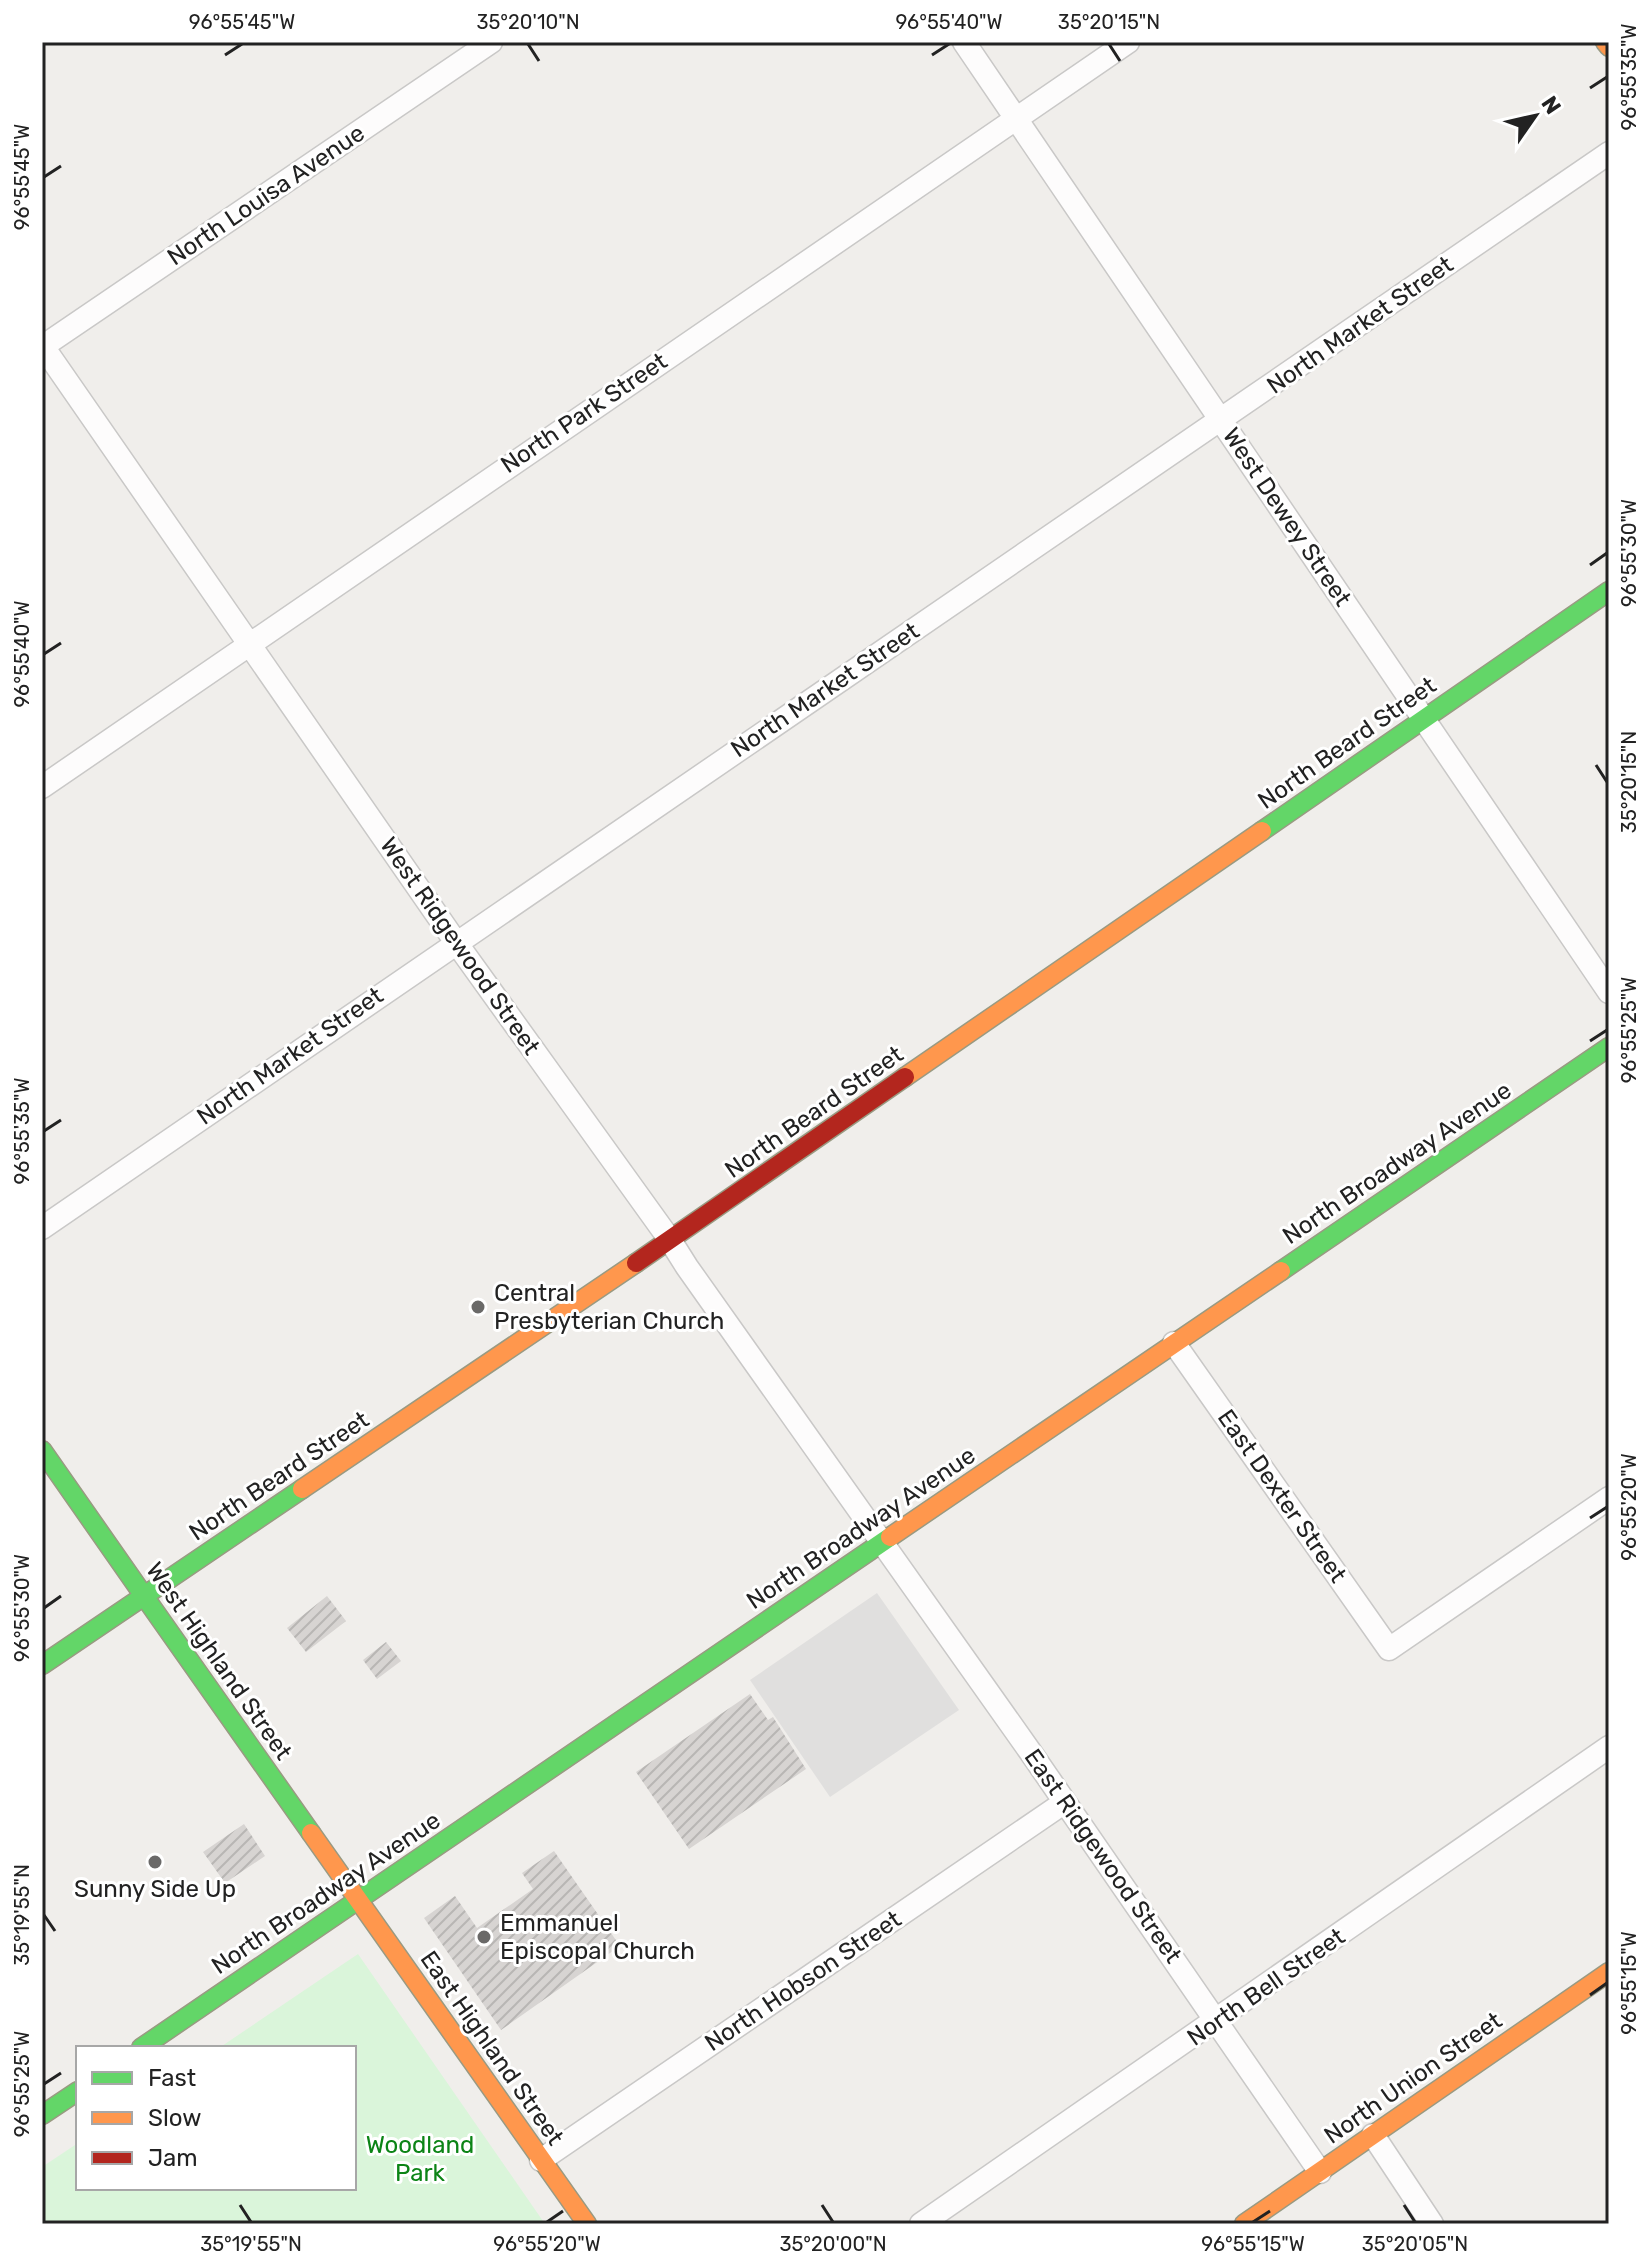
<svg xmlns="http://www.w3.org/2000/svg" width="1651" height="2266" viewBox="0 0 1651 2266" font-family="Rubik,sans-serif">
<defs>
<pattern id="building-hatch" width="6" height="6" patternUnits="userSpaceOnUse" patternTransform="scale(2)"><rect width="6" height="6" fill="#d7d4d2"/><path d="M-1 1l2-2M0 6l6-6M5 7l2-2" fill="none" stroke="#b8b6b4"/></pattern>
</defs>
<rect width="100%" height="100%" fill="#f0eeeb"/>
<path fill="#daf5da" d="M358,1954L545,2224H42V2167L78,2143V2188H354V2048H219Z"/>
<path fill="#e0dfde" d="M877,1593L959,1710L830,1797L750,1680Z"/>
<path fill="url(#building-hatch)" d="M327,1596L346,1621L306,1652L287,1628Z
M386,1642L401,1661L377,1679L363,1660Z
M750,1694L768,1720L773,1717L806,1769L689,1849L636,1772Z
M244,1824L265,1856L225,1883L203,1852Z
M554,1851L620,1946L501,2030L424,1918L455,1896L477,1928L533,1889L522,1873Z"/>
<g fill="none" stroke-linecap="round" stroke-linejoin="round">
<defs>
<path id="street" d="M964,42L1609,992
M42,345L455,941L670,1240L687,1267L1029,1750L1320,2172
M42,347L491,42
M42,787L1128,42
M42,1228C562,867 1087,512 1609,153
M1174,1343L1389,1649L1609,1498
M1373,2135L1432,2224
M541,2160L1065,1802
M921,2224L1609,1747"/>
<path id="fast" d="M1262,831L1609,591
M1281,1271L1609,1047
M42,1450L144,1596L42,1665
M302,1489L144,1596L311,1833
M141,2048L890,1537
M42,2115L78,2091"/>
<path id="slow" d="M1605,42L1609,47
M905,1077L1262,831
M302,1489L636,1263
M890,1537L1281,1271
M311,1833L587,2224
M1244,2224L1609,1972"/>
<path id="jam" d="M636,1263L905,1077"/>
</defs>
<use href="#street" stroke="#c9c8c7" stroke-width="25"/>
<use href="#fast" stroke="#999a82" stroke-width="21"/>
<use href="#slow" stroke="#999a82" stroke-width="21"/>
<use href="#jam" stroke="#999a82" stroke-width="21"/>
<use href="#street" stroke="#fdfcfc" stroke-width="22"/>
<use href="#fast" stroke="#63d668" stroke-width="18"/>
<use href="#slow" stroke="#ff974d" stroke-width="18"/>
<use href="#jam" stroke="#b3261e" stroke-width="18"/>
</g>
<path fill="none" stroke="#222" stroke-width="3" d="M528,44L539,61M1109,44L1120,61M225,55L242,44M932,55L949,44M1590,88L1607,77M44,177L61,166M1590,565L1607,553M44,654L61,643M1596,765L1607,782M1590,1041L1607,1030M44,1131L61,1120M1590,1518L1607,1507M44,1608L61,1596M44,1915L55,1931M1590,1995L1607,1983M44,2084L61,2073M240,2205L251,2222M822,2205L833,2222M1404,2205L1415,2222M547,2222L563,2211M1253,2222L1270,2211"/>
<g fill="#6a6968" stroke="#fff" stroke-width="3">
<circle cx="478" cy="1307" r="8"/>
<circle cx="155" cy="1862" r="8"/>
<circle cx="484" cy="1937" r="8"/>
</g>
<g text-anchor="middle" dominant-baseline="central" stroke-width="6" stroke-linejoin="round" paint-order="stroke">
<g font-size="24" fill="#222" stroke="#fff">
<text transform="translate(266 195) rotate(-34)">North Louisa Avenue</text>
<text transform="translate(1360 325) rotate(-35)">North Market Street</text>
<text transform="translate(584 413) rotate(-34)">North Park Street</text>
<text transform="translate(1287 517) rotate(56)">West Dewey Street</text>
<text transform="translate(825 690) rotate(-34)">North Market Street</text>
<text transform="translate(1347 743) rotate(-35)">North Beard Street</text>
<text transform="translate(460 946) rotate(55)">West Ridgewood Street</text>
<text transform="translate(290 1056) rotate(-35)">North Market Street</text>
<text transform="translate(814 1112) rotate(-35)">North Beard Street</text>
<text transform="translate(1397 1163) rotate(-34)">North Broadway Avenue</text>
<text transform="translate(279 1476) rotate(-34)">North Beard Street</text>
<text transform="translate(1282 1496) rotate(55)">East Dexter Street</text>
<text transform="translate(861 1528) rotate(-34)">North Broadway Avenue</text>
<text transform="translate(219 1661) rotate(55)">West Highland Street</text>
<text transform="translate(1103 1856) rotate(55)">East Ridgewood Street</text>
<text transform="translate(326 1893) rotate(-34)">North Broadway Avenue</text>
<text transform="translate(803 1981) rotate(-34)">North Hobson Street</text>
<text transform="translate(1266 1987) rotate(-35)">North Bell Street</text>
<text transform="translate(492 2048) rotate(55)">East Highland Street</text>
<text transform="translate(1413 2078) rotate(-35)">North Union Street</text>
</g>
<g font-size="24" fill="#222" stroke="#fff" text-anchor="start">
<text x="494" y="1293">Central<tspan x="494" dy="28">Presbyterian Church</tspan></text>
<text x="155" y="1889" text-anchor="middle">Sunny Side Up</text>
<text x="500" y="1923">Emmanuel<tspan x="500" dy="28">Episcopal Church</tspan></text>
</g>
<g font-size="24" fill="#0c8416" stroke="#fff">
<text x="420" y="2145">Woodland<tspan x="420" dy="28">Park</tspan></text>
</g>
</g>
<rect width="1651" height="2266" fill="none" stroke="#ffffff" stroke-width="88"/>
<rect x="76" y="2046" width="280" height="144" fill="#ffffff" stroke="#a7a7a7" stroke-width="2"/>
<rect x="92" y="2072" width="40" height="12" fill="#63d668" stroke="#a7a7a7" stroke-width="2"/>
<text x="148" y="2086" font-size="24" fill="#222222">Fast</text>
<rect x="92" y="2112" width="40" height="12" fill="#ff974d" stroke="#a7a7a7" stroke-width="2"/>
<text x="148" y="2126" font-size="24" fill="#222222">Slow</text>
<rect x="92" y="2152" width="40" height="12" fill="#b3261e" stroke="#a7a7a7" stroke-width="2"/>
<text x="148" y="2166" font-size="24" fill="#222222">Jam</text>
<g transform="translate(1535 116) rotate(56)" stroke="#ffffff" stroke-width="6" paint-order="stroke">
<path d="M0-6L14 30L0 20L-14 30Z" fill="#222222"/>
<text y="-12" font-size="22" font-weight="bold" text-anchor="middle" fill="#222222">N</text>
</g>
<rect x="44" y="44" width="1563" height="2178" fill="none" stroke="#222" stroke-width="3"/>
<g font-size="20" text-anchor="middle" fill="#222">
<text x="242" y="29">96°55'45"W</text>
<text x="528" y="29">35°20'10"N</text>
<text x="949" y="29">96°55'40"W</text>
<text x="1109" y="29">35°20'15"N</text>
<text transform="translate(1629 77) rotate(-90)" y="7">96°55'35"W</text>
<text transform="translate(22 177) rotate(-90)" y="7">96°55'45"W</text>
<text transform="translate(1629 553) rotate(-90)" y="7">96°55'30"W</text>
<text transform="translate(22 654) rotate(-90)" y="7">96°55'40"W</text>
<text transform="translate(1629 782) rotate(-90)" y="7">35°20'15"N</text>
<text transform="translate(1629 1030) rotate(-90)" y="7">96°55'25"W</text>
<text transform="translate(22 1131) rotate(-90)" y="7">96°55'35"W</text>
<text transform="translate(1629 1507) rotate(-90)" y="7">96°55'20"W</text>
<text transform="translate(22 1608) rotate(-90)" y="7">96°55'30"W</text>
<text transform="translate(22 1915) rotate(-90)" y="7">35°19'55"N</text>
<text transform="translate(1629 1983) rotate(-90)" y="7">96°55'15"W</text>
<text transform="translate(22 2084) rotate(-90)" y="7">96°55'25"W</text>
<text x="251" y="2251">35°19'55"N</text>
<text x="547" y="2251">96°55'20"W</text>
<text x="833" y="2251">35°20'00"N</text>
<text x="1253" y="2251">96°55'15"W</text>
<text x="1415" y="2251">35°20'05"N</text>
</g>
</svg>
